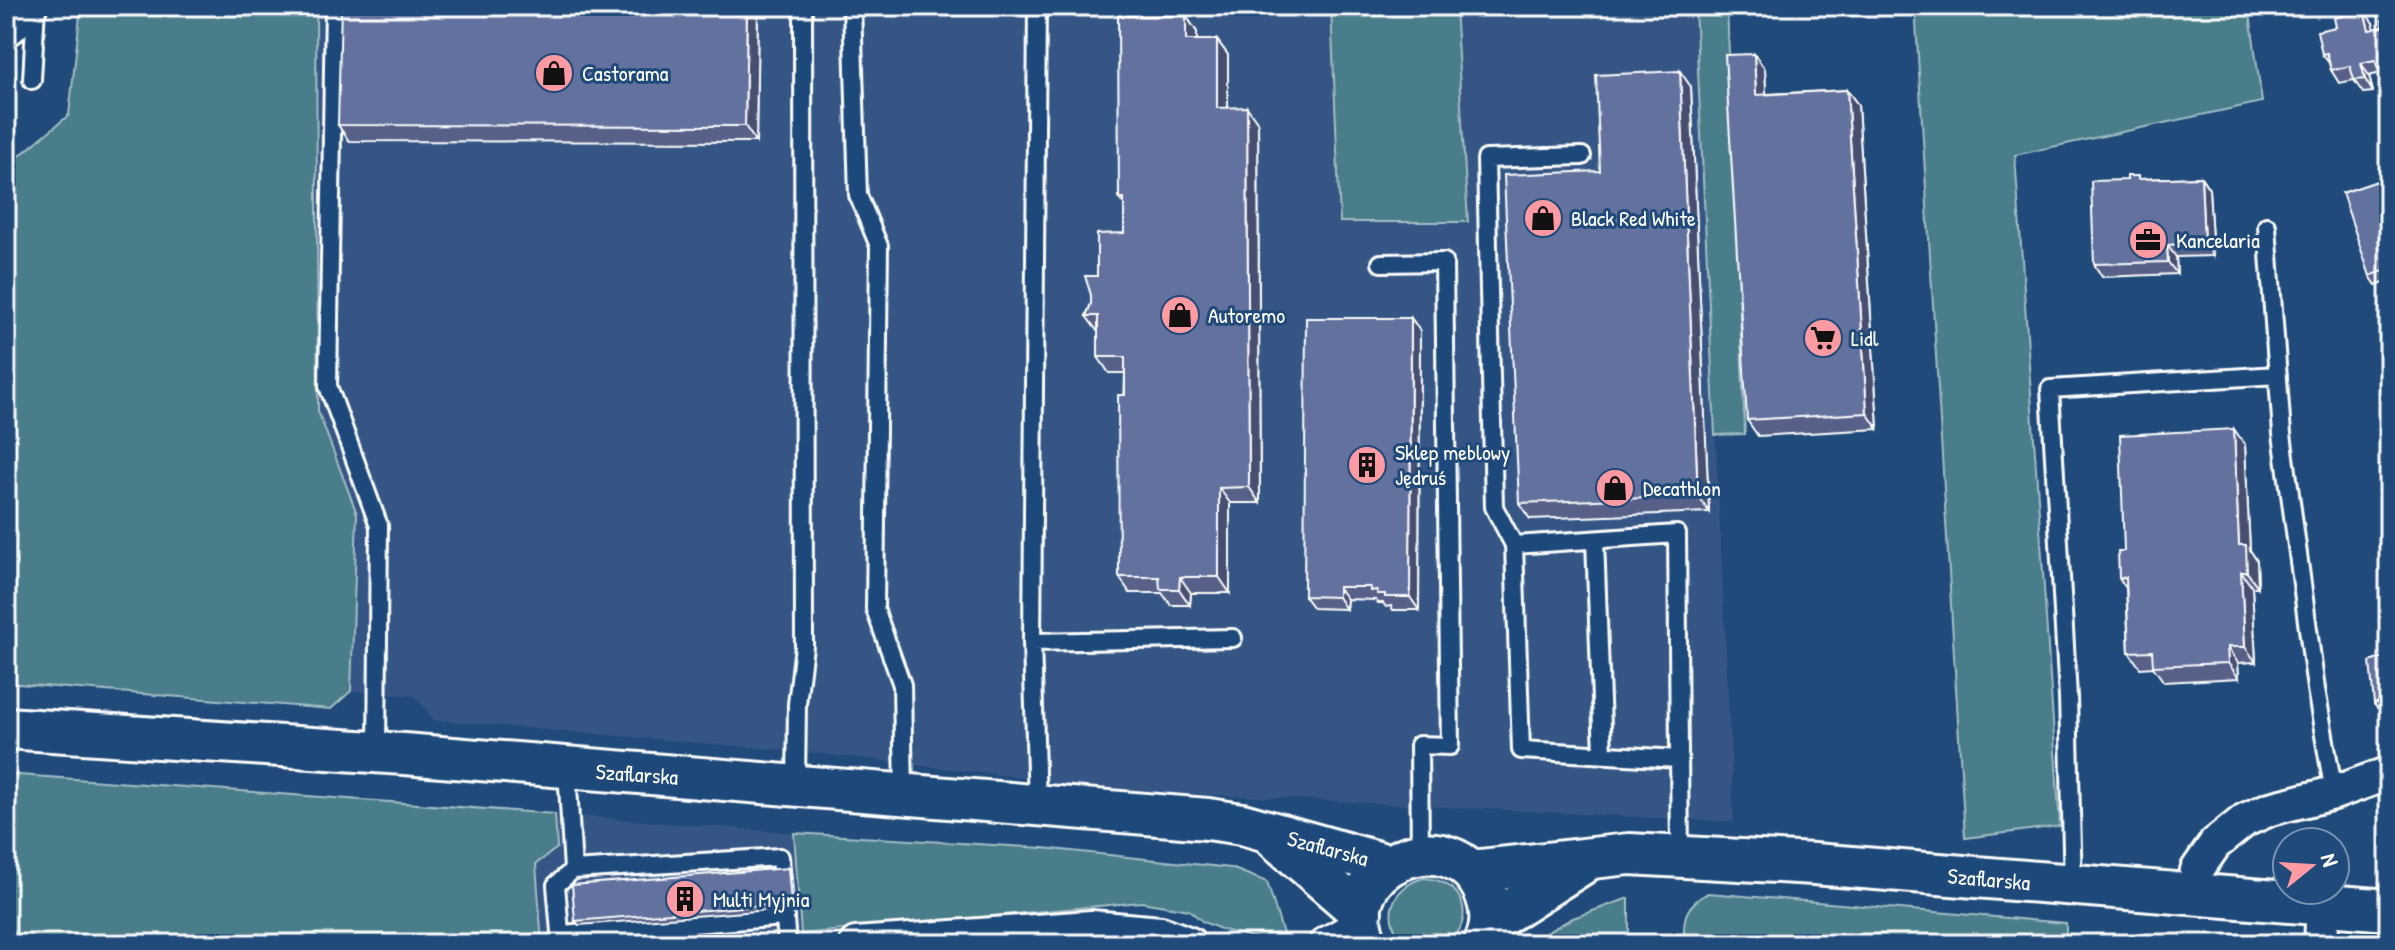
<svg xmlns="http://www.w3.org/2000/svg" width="2395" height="950" viewBox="0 0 2395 950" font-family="'Patrick Hand',sans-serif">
<rect width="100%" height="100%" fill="#1f4a7a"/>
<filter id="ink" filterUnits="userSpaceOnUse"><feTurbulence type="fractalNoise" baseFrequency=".0125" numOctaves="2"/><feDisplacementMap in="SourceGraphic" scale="16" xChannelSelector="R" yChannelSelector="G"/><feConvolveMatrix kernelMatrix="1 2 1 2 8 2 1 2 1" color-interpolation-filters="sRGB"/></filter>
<g filter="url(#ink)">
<path fill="#345685" d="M316,6H1331L1341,222H1468L1455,6H1695L1734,822L1083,788L1009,776L815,753L434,720L415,696L351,691L357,514L318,411Z
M555,814L794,833L801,934L624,944H542L536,864L557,848Z"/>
<path fill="#4a7d89" stroke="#a4bec4" stroke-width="2" d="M81,6H316L318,411L357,514L351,691L331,709L6,683V167L69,115Z
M1331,6H1455L1468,222H1340Z
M1695,6H1727L1745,434L1715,435Z
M1915,6H2249L2262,102L2015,155L2060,826L1965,838Z
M6,774L555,814L557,848L536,864L542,944H6Z
M794,833L1043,848L1231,868L1267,882L1284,937L1260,939L1223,930L1203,922L1189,910L1141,902L801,934Z
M1424,878C1462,880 1478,917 1448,944H1407C1379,921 1391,886 1424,878Z
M1708,893L2066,923V944H1684C1683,918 1684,906 1708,893Z
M1629,898V944H1541L1542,935L1573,918Z
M2285,933L2289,944H2241L2242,937Z"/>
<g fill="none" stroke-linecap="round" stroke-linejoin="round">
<defs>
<path id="service" d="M334,6L328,386L379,526L377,751
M852,6L858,195L879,246L875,609L902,685L904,794
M32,80L36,6
M1582,156L1486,159L1494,507L1514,545L1677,534L1680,857
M2267,226L2282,434L2316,689L2334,793
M1381,263L1444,262L1450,746L1419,745L1420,853
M1595,540L1603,754
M1514,545L1521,750L1679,759
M1032,642L1233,638
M567,769L573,870L780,857L787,944
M796,786L797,704L804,646L803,6
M1037,804L1032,642L1037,6
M2073,887L2068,697L2050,389L2278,375
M561,934L785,917
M561,944L556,885L573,870"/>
<path id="minor" d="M2194,895L2197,870L2215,844L2245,820L2270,809L2334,793L2389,773
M856,944L1091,927L1161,933L1190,944
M1326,944L1361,924
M2321,944L2323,905"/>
<path id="tertiary" d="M6,728L404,754L1208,819L1242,824L1388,865
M1276,839L1361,913
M1471,871L1629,854L1814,864L2389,910
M1491,922L1582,864
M1367,944C1330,868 1453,812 1486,895C1492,911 1492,928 1484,944"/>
<path id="primary" d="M6,23L24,6"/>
</defs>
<use href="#service" stroke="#fff" stroke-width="22"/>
<use href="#minor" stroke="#fff" stroke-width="38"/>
<use href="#tertiary" stroke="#fff" stroke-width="46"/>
<use href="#primary" stroke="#fff" stroke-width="50"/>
<path stroke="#fff" stroke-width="5" stroke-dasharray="2 6" stroke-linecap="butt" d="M2386,808L2389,819"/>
<use href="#service" stroke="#1f4a7a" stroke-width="16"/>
<use href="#minor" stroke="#1f4a7a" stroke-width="32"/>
<use href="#tertiary" stroke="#1f4a7a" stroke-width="40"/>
<use href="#primary" stroke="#1f4a7a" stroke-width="44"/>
</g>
<path fill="#566188" stroke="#fff" stroke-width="2" d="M758,6L756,142L349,141L338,125Z
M1186,16L1197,32V40H1217L1228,55V107L1258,123L1260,503H1230V593H1191L1190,605H1171L1162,593H1130L1119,577L1125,373H1109L1098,357V332L1086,316L1091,304L1097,276L1124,233V204L1119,198Z
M2389,18V81H2387L2381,73L2369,76L2373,92L2363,93L2354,80L2339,83L2331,70L2329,63L2322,54L2373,23L2374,29L2383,27Z
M1765,69L1766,94L1847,90L1858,105L1878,429L1758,436L1747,420Z
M1691,87L1709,512L1530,519L1519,503L1600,171Z
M2201,177L2209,189L2213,256L2176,257L2177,274L2102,277L2094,264L2140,179Z
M2389,177V280L2376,285L2370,276Z
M1411,318L1420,331L1419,610H1393L1391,606L1386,607L1383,603H1378L1376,600L1347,599L1346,609L1313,608L1304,596Z
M2245,445L2250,550L2257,561L2258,587H2252L2256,662L2238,663L2239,678L2164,682L2153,667L2140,668L2129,652L2126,588L2119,578L2124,551Z
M2389,655V704L2377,708L2374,704Z
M791,872L794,908L579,925L575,921Z"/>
<path fill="#464f6f" stroke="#fff" stroke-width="2" d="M747,6H758L756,142L745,126Z
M2364,11L2373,23L2378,42L2369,30Z
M1186,16L1197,32V55L1186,40Z
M1217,40L1228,55V123L1217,108Z
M1754,54L1765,69L1767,111L1756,95Z
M2361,63L2369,76L2373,92L2365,79Z
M1680,71L1691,87L1709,512L1698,496Z
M1847,90L1858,105L1878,429L1867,413Z
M1247,107L1258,123L1260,503L1249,487Z
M2201,177L2209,189L2213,256L2204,243Z
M2167,245L2176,257L2177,274L2168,262Z
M1411,318L1420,331L1419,610L1410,597Z
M2234,429L2245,445L2250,550L2257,561L2258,587L2247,572L2239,545Z
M1219,488L1230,503V593L1219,577Z
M2241,572L2252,587L2256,662L2245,647Z
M1180,577L1191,593L1190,605L1179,589Z
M1338,587L1347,599L1346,609L1338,597Z
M2227,647L2238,663L2239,678L2228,663Z
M788,868L791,872L794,908L791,903Z"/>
<path fill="#64719e" stroke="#fff" stroke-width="2" d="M341,6H747L745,126L338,125Z
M2364,11L2369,30L2383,27L2382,20L2389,18V67L2378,69L2375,60L2361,63L2365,79L2354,80L2350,66L2331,70L2327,53L2322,54L2317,31L2336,27L2334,18Z
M1118,16H1186V40H1217V108L1247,107L1249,487L1219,488V577H1180L1179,589H1160L1159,577H1119L1118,395H1125V357H1098V316H1086L1091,304V295L1085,276H1097V234L1124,233V198H1119Z
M1754,54L1756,95L1847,90L1867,413L1747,420L1725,55Z
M1680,71L1698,496L1519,503L1504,175L1600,171L1596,75Z
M2127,176H2138V179L2201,177L2204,243L2167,245L2168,262L2094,264L2091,181L2127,180Z
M2389,177V269L2370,276L2342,193Z
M1306,318H1411L1410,597H1385V594H1377V590L1370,591V587H1338V597L1304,596Z
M2234,429L2239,545H2246L2247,572H2241L2245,647H2227L2228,663L2153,666L2152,651L2129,652L2126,577L2119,578L2118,551H2124L2120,435Z
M2389,655V698L2374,704L2370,662Z
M788,868L791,903L575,921L572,885Z"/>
</g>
<defs>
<symbol id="shop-disc" viewBox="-11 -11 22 22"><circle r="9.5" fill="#ff9aa2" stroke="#1f4a7a"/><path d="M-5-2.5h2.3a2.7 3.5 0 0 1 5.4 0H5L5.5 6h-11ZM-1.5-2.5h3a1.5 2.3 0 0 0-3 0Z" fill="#111"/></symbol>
<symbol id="office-disc" viewBox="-11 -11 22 22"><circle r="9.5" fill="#ff9aa2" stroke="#1f4a7a"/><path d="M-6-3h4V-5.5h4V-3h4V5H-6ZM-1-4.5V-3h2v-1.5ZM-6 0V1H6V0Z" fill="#111"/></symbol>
<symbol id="supermarket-disc" viewBox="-11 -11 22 22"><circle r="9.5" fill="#ff9aa2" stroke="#1f4a7a"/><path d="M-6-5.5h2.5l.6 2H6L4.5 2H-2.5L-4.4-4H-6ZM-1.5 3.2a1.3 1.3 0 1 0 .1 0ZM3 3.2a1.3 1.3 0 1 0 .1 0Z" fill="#111"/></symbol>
<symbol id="building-disc" viewBox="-11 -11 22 22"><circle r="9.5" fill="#ff9aa2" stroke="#1f4a7a"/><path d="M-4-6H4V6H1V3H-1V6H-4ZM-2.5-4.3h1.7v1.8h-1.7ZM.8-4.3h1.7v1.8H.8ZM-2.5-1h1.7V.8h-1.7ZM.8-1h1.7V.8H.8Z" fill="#111"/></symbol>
</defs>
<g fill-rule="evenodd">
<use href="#shop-disc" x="532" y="51" width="44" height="44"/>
<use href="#shop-disc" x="1521" y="196" width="44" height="44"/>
<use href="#office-disc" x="2126" y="218" width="44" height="44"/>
<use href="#shop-disc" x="1158" y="293" width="44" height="44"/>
<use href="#supermarket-disc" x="1801" y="316" width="44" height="44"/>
<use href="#building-disc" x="1345" y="443" width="44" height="44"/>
<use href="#shop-disc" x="1593" y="466" width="44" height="44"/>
<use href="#building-disc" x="663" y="877" width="44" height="44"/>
</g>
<g text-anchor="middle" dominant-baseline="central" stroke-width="6" stroke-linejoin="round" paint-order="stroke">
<g font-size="22" fill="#fff" stroke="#1f4a7a" text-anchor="start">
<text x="582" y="73">Castorama</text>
<text x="1571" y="218">Black Red White</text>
<text x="2176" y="240">Kancelaria</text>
<text x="1208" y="315">Autoremo</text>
<text x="1851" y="338">Lidl</text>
<text x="1395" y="452">Sklep meblowy<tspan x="1395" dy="25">Jędruś</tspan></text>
<text x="1643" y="488">Decathlon</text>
<text x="713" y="899">Multi Myjnia</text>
</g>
<g font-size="22" fill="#fff" stroke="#1f4a7a">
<text transform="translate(637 774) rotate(4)">Szaflarska</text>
<text transform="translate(1328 848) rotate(15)">Szaflarska</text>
<text transform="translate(1989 879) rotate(5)">Szaflarska</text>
</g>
</g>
<rect width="2395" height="950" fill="none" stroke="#1f4a7a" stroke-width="32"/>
<rect x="16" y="16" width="2363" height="918" fill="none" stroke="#fff" stroke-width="3" filter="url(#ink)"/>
<g transform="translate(2311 866) rotate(72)"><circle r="38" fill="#1f4a7a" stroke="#7992af" stroke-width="2"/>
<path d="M0-6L14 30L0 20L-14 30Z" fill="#ff9aa2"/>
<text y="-12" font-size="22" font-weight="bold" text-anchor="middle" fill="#ffffff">N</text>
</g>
</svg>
